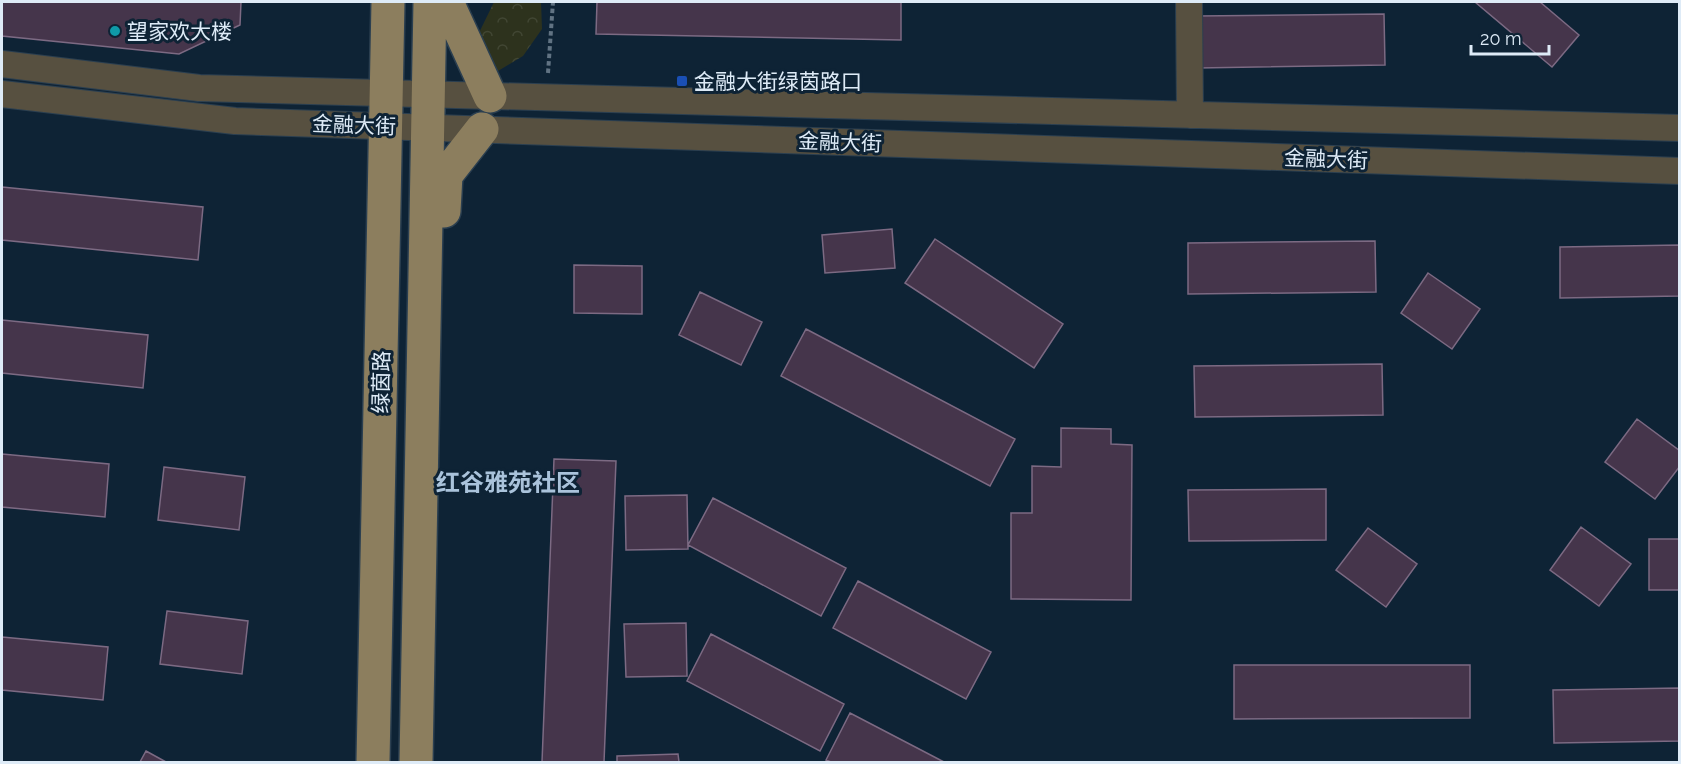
<svg xmlns="http://www.w3.org/2000/svg" width="1681" height="764" viewBox="0 0 1681 764" font-family="Raleway,'Noto Sans SC',sans-serif">
<defs>
<pattern id="forest-crowns" width="20" height="18" patternUnits="userSpaceOnUse" patternTransform="scale(1.5)"><rect width="20" height="18" fill="#2d321d"/><path d="M2 6a3 3 0 1 1 6 0M12 15a3 3 0 1 1 6 0" fill="none" stroke="#414633"/></pattern>
</defs>
<rect width="100%" height="100%" fill="#0e2335"/>
<path fill="url(#forest-crowns)" d="M494,2H541L542,29L523,56L498,71L476,39Z"/>
<path fill="#45354b" stroke="#7c6a83" stroke-width="1.5" d="M2,2H241L240,25L179,54L2,36Z
M597,2H901V40L596,34Z
M1475,2H1540L1579,35L1552,67Z
M1384,14L1385,65L1198,68L1197,16Z
M2,187L203,207L198,260L2,240Z
M892,229L895,268L825,273L822,235Z
M935,239L1063,324L1034,368L905,283Z
M1375,241L1376,292L1188,294V243Z
M1680,245V296L1560,298V247Z
M574,265L642,266V314L574,313Z
M1428,273L1480,309L1452,349L1401,313Z
M700,292L762,322L741,365L679,335Z
M2,320L148,335L143,388L2,373Z
M806,329L1015,439L990,486L781,376Z
M1382,364L1383,415L1195,417L1194,366Z
M1637,419L1680,451V466L1655,499L1605,462Z
M1061,428L1111,429V444L1132,445L1131,600L1011,599V513H1032V466L1061,467Z
M2,454L109,464L105,517L2,507Z
M554,459L616,461L604,762H542Z
M164,467L245,477L239,530L158,520Z
M1326,489V540L1189,541L1188,490Z
M687,495L688,549L626,550L625,496Z
M713,498L846,568L821,616L688,545Z
M1581,527L1631,564L1599,606L1550,570Z
M1368,528L1417,564L1386,607L1336,570Z
M1649,539H1680V590H1649Z
M858,581L991,652L966,699L833,628Z
M167,611L248,621L242,674L160,664Z
M686,623L687,676L626,677L624,624Z
M711,634L844,704L820,751L687,681Z
M2,637L108,647L103,700L2,690Z
M1234,665H1470V718L1234,719Z
M1680,688V741L1554,743L1553,690Z
M850,713L944,762H831L826,760Z
M146,751L166,762H140Z
M678,754L679,762H617V756Z"/>
<g fill="none" stroke-linecap="round" stroke-linejoin="round">
<defs>
<path id="minor" d="M1189,2L1190,115
M2,64L199,88L1680,128
M2,94L235,121L1680,171"/>
<path id="major" d="M447,2L490,96
M444,211L446,175L482,129
M373,762L388,2
M416,762L430,2"/>
</defs>
<use href="#minor" stroke="#2b3f50" stroke-width="28"/>
<use href="#major" stroke="#2b3f50" stroke-width="36"/>
<path stroke="#617383" stroke-width="4" stroke-dasharray="4.5 3" stroke-linecap="butt" d="M548,73L553,2"/>
<use href="#minor" stroke="#575040" stroke-width="26"/>
<use href="#major" stroke="#8c7e5e" stroke-width="33"/>
</g>
<circle fill="#0f9aa8" stroke="#0e2335" stroke-width="2" cx="115" cy="31" r="6"/>
<rect fill="#1a4fb4" stroke="#0e2335" stroke-width="2" x="676" y="75" width="12" height="12" rx="3"/>
<g text-anchor="middle" dominant-baseline="central" stroke-width="6" stroke-linejoin="round" paint-order="stroke">
<g font-size="21" fill="#deebf7" stroke="#0e2335" text-anchor="start">
<text x="127" y="31">望家欢大楼</text>
<text x="694" y="81">金融大街绿茵路口</text>
</g>
<g font-size="21" fill="#deebf7" stroke="#0e2335">
<text transform="translate(354 125) rotate(2)">金融大街</text>
<text transform="translate(840 142) rotate(2)">金融大街</text>
<text transform="translate(1326 159) rotate(2)">金融大街</text>
<text transform="translate(381 382) rotate(-89)">绿茵路</text>
</g>
<g font-size="24" font-weight="bold" fill="#aac3db" stroke="#0e2335">
<text x="508" y="482">红谷雅苑社区</text>
</g>
</g>
<rect width="1681" height="764" fill="none" stroke="#deebf7" stroke-width="6"/>
<path d="M1471 45v9h78v-9" fill="none" stroke="#deebf7" stroke-width="3"/>
<text x="1480" y="45" font-size="18" fill="#deebf7" stroke="#0e2335" stroke-width="4.5" paint-order="stroke">20 m</text>
</svg>
